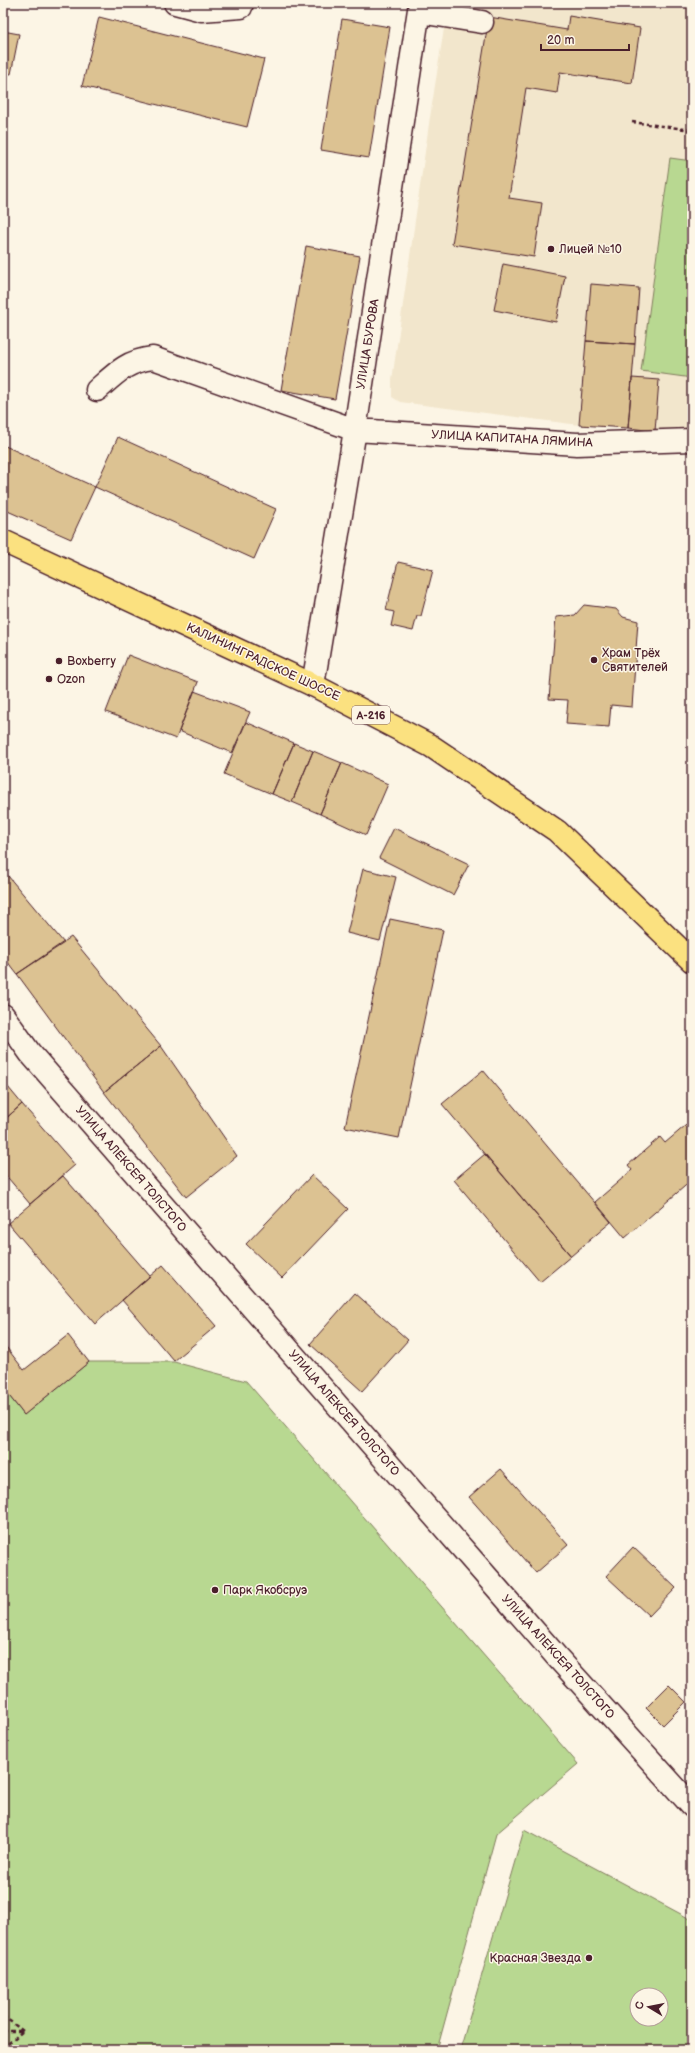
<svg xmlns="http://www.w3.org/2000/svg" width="695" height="2053" viewBox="0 0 695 2053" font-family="'Balsamiq Sans',sans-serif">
<rect width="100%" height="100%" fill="#fcf5e5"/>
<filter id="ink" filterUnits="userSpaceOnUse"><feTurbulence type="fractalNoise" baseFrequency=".025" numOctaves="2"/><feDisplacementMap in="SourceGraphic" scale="8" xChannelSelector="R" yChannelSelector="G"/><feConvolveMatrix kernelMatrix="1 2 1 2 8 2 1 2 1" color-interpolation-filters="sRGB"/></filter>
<g filter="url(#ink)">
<path fill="#f2e6cc" d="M448,3H692V430L655,431L579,425L400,402L392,397V380L430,117Z"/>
<path fill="#b8d891" stroke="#817c5e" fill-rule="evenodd" d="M670,158L692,161V378L641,371Z
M89,1362H174L246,1381L578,1764L496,1834L437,2050H3V1388L24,1415Z
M524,1830L692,1920V2050H460ZM637,1995H661V2019H637Z"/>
<path fill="#dcc292" stroke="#4a1f2b" d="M569,16L640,28L632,83L560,72L557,93L526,88L509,198L542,203L534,257L452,244L489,17L567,30Z
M99,17L264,59L247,127L82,86Z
M342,19L390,27L369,158L321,150Z
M3,31L19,34L11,74L3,73Z
M306,246L360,256L335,399L281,390Z
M503,264L565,276L556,322L494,310Z
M591,284L639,288L635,344L586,341Z
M586,341L635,344L628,428L579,425Z
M632,378L659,380L655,431L628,428Z
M118,437L276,509L254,559L95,487Z
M3,445L95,487L71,539L3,509Z
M398,562L433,570L421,616H417L413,631L391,626L394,612L386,610Z
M584,605L616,609L623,617L638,621L632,707L611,705L609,727L566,724L568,700L549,699L556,617L575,615Z
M128,655L198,682L176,739L106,712Z
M194,691L250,712L232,753L179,731Z
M246,722L294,743L272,794L224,774Z
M294,743L313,751L292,802L272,794Z
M313,751L342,763L320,814L292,802Z
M342,763L388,784L366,835L320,814Z
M394,828L469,864L453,895L379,858Z
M363,869L396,877L380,941L347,933Z
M3,870L64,943L17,974L3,956Z
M390,919L443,930L399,1138L345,1127Z
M71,937L161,1046L104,1092L17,974Z
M161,1046L237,1156L186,1197L104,1092Z
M483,1070L611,1222L571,1256L442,1104Z
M3,1081L22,1104L3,1121Z
M22,1104L75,1165L30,1204L3,1172V1121Z
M692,1120V1180L625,1238L595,1202L632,1170L628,1165L660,1137L665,1143Z
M485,1154L571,1256L540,1282L454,1180Z
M312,1175L348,1209L282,1278L246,1244Z
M63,1176L150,1276L95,1324L8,1223Z
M163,1265L216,1326L174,1361L122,1300Z
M355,1293L408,1340L362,1391L310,1344Z
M68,1335L89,1362L24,1415L3,1388V1343L24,1370Z
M501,1469L568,1545L536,1573L469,1497Z
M633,1547L676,1588L649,1616L606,1576Z
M669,1685L686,1702L663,1725L646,1708Z"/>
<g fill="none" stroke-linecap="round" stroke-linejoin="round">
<defs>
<path id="minor" d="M175,3L201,10L241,7L242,3
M419,12L482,22
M97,390C116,373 127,361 153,358L355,430L577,444L692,440
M313,685L355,430L420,3
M3,1015L30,1053L557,1657L692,1806"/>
<path id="major" d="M3,541L313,685L431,746L557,831L692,961"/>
</defs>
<use href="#minor" stroke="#4a1f2b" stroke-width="25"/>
<use href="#major" stroke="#4a1f2b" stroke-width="25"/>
<path stroke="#4a1f2b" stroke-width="2.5" stroke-dasharray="4 3" stroke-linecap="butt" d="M632,122L692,130
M3,2016L23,2031
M3,2031H22
M3,2048L23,2031"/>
<use href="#minor" stroke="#fcf5e5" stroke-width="22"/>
<use href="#major" stroke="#fbe180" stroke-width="22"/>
</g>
</g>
<g fill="#4a1f2b" stroke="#fcf5e5" stroke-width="1.5">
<circle cx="551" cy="249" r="4"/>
<circle cx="594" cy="660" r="4"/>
<circle cx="59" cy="661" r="4"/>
<circle cx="49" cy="679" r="4"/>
<circle cx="215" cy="1590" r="4"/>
<circle cx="589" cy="1958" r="4"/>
</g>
<g text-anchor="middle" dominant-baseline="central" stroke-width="3" stroke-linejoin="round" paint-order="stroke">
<rect fill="#fcf5e5" stroke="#7f5f63" stroke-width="1" x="352" y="706" width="38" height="18" rx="3"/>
<g font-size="11" font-weight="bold" fill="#4a1f2b">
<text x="371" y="715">А-216</text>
</g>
<g font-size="12" fill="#4a1f2b" stroke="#fcf5e5" text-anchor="start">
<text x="559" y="249">Лицей №10</text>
<text x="602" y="653">Храм Трёх<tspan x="602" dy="14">Святителей</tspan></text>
<text x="67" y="661">Boxberry</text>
<text x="57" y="679">Ozon</text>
<text x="223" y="1590">Парк Якобсруэ</text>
<text x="581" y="1958" text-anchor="end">Красная Звезда</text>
</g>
<g font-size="12" fill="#4a1f2b" stroke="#fcf5e5">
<text transform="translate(368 344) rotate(-81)">УЛИЦА БУРОВА</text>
<text transform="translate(512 439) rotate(3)">УЛИЦА КАПИТАНА ЛЯМИНА</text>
<text transform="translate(263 662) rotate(25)">КАЛИНИНГРАДСКОЕ ШОССЕ</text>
<text transform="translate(131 1169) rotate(49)">УЛИЦА АЛЕКСЕЯ ТОЛСТОГО</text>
<text transform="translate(344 1413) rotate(49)">УЛИЦА АЛЕКСЕЯ ТОЛСТОГО</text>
<text transform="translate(558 1657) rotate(48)">УЛИЦА АЛЕКСЕЯ ТОЛСТОГО</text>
</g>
</g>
<rect width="695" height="2053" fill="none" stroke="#fcf5e5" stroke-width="16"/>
<rect x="8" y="8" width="679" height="2037" fill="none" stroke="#4a1f2b" stroke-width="1.5" filter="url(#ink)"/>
<g transform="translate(649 2007) rotate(280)"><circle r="19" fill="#fcf5e5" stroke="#b59f9b"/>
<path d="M0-3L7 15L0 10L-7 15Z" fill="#4a1f2b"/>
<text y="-6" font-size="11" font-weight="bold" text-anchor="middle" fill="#4a1f2b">С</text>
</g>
<path d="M541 44v6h88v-6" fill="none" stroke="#4a1f2b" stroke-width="2"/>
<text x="547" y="44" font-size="12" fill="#4a1f2b" stroke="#fcf5e5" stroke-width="3" paint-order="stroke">20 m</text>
</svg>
